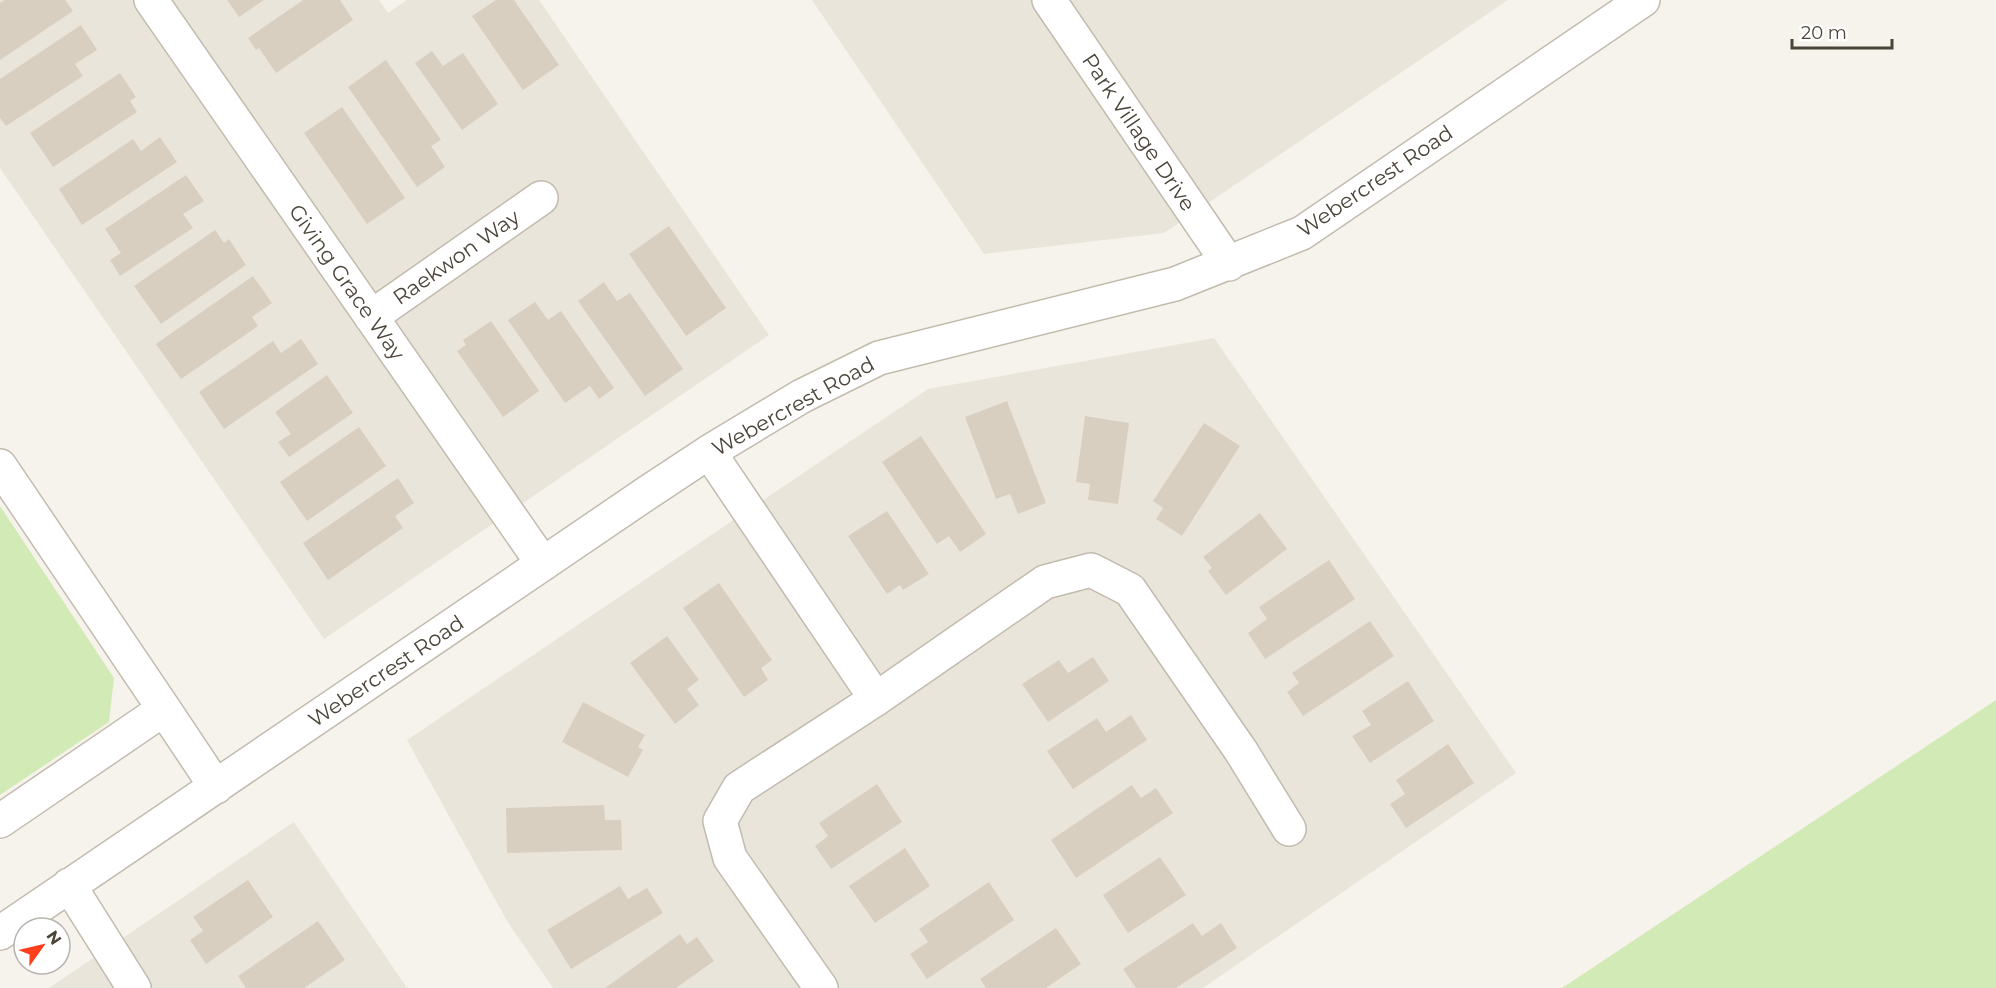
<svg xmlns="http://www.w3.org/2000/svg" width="1996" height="988" viewBox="0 0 1996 988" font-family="Montserrat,sans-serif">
<rect width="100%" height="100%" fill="#f6f3ec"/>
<path fill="#eae5da" d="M0,0H379L388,13L407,0H539L769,335L324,639L0,168Z
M812,0H1508L1164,233L984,254Z
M1214,338L1516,773L1203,988H553L507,921L407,740L928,389Z
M294,822L407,988H49Z"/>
<path fill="#d2eab5" d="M0,506L114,678L109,722L0,795Z
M1996,700V988H1562Z"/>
<path fill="#d8cfc1" d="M5,0H65L73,11L0,60V3Z
M227,0H264L239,17Z
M303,0H340L353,20L276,73L259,48L256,50L248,38Z
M496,0H514L559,65L523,90L472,16Z
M81,25L97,50L75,64L83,76L6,126L0,118V79Z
M432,51L443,66L463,53L498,104L462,130L415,63Z
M386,60L441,140L431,146L445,167L417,187L348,87Z
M120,73L136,97L130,101L137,112L53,167L30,133Z
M342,107L405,198L367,224L304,133Z
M160,137L177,162L82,225L59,189L133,139L141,151Z
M186,175L204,201L183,214L193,228L120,276L110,260L121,253L105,229Z
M669,226L726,308L686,336L629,254Z
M215,230L224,243L229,239L246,265L161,324L134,286Z
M253,276L272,303L252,317L258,326L181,379L156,344Z
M604,282L617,301L630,293L683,369L645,396L578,301Z
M535,302L548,320L561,311L614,388L599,399L590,386L565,403L508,320Z
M491,321L539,391L503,417L457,351L466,345L463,340Z
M301,339L318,364L224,429L199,392L273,341L281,353Z
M327,375L353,413L289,457L278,442L291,434L275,412Z
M1007,401L1046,503L1018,514L1010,494L996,499L965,417Z
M1085,416L1129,423L1118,504L1088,500L1090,484L1076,482Z
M1204,423L1240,446L1182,536L1156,519L1163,508L1153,501Z
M359,427L386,466L307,521L280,482Z
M921,436L986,534L960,552L949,536L937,544L882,462Z
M398,478L414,503L395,516L403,528L328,580L303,543Z
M887,511L929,574L903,590L900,585L887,594L848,536Z
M1260,513L1287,549L1226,595L1208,571L1212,568L1203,557Z
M1329,560L1355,599L1265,659L1248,633L1267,619L1259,607Z
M719,583L772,660L761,668L768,680L744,697L683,608Z
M1370,621L1394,656L1303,716L1287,692L1299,683L1292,673Z
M667,636L699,680L687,689L699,705L675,724L630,663Z
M1093,657L1109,681L1048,722L1022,684L1059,660L1068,673Z
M1408,681L1434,721L1370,763L1352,736L1371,725L1362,711Z
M583,702L645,735L638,747L643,750L628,777L562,742Z
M1131,715L1147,740L1073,789L1047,751L1097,718L1106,732Z
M1448,744L1474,783L1406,828L1390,804L1405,794L1396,780Z
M877,784L902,822L831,869L815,846L828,836L819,823Z
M1132,785L1141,798L1156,788L1173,813L1076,878L1051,840Z
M604,805L605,820H621L622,850L507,853L506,808Z
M905,848L930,886L875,923L849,886Z
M1160,857L1186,895L1128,933L1103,895Z
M248,880L273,917L206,964L190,940L203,931L193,917Z
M989,882L1014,920L927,979L910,954L928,942L919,929Z
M620,886L628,899L647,888L663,913L571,969L547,930Z
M318,921L345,960L304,988H246L238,976Z
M1193,923L1202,936L1221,923L1237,948L1176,988H1136L1123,969Z
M1056,928L1081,964L1046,988H986L980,979Z
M680,934L687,944L697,937L714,961L676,988H605Z"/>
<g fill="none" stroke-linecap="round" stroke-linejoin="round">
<defs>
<path id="minor" d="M151,0L543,564
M1049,0L1229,264
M371,317L541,198
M709,452L876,699
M0,466L164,709L0,821
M164,709L216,787
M69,885L134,988
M0,933L647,493L709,452L802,396L879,358L1175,284L1302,233L1643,0
M821,988L730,858L720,821L739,788L876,699L1045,582L1091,570L1130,590L1241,751L1289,829"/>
</defs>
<use href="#minor" stroke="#c2bbae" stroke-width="36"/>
<use href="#minor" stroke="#fff" stroke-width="33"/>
</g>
<g text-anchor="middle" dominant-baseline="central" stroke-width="5" stroke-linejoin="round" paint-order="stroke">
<g font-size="21" fill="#4b4439" stroke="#fff">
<text transform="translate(1139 132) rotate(56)">Park Village Drive</text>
<text transform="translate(1375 181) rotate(-34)">Webercrest Road</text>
<text transform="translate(456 257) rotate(-35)">Raekwon Way</text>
<text transform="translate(347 282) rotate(55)">Giving Grace Way</text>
<text transform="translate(793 406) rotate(-29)">Webercrest Road</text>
<text transform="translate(386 671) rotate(-34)">Webercrest Road</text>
</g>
</g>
<g transform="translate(42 946) rotate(56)"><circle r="28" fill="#ffffff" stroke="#b7b4b0" stroke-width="1.5"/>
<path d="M0-4.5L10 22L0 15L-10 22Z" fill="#fc3f1d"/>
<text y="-9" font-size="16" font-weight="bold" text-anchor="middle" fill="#4b4439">N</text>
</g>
<path d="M1792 39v9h100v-9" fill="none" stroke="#4b4439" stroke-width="3"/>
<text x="1801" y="39" font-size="18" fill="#4b4439" stroke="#ffffff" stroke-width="4.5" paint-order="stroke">20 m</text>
</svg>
